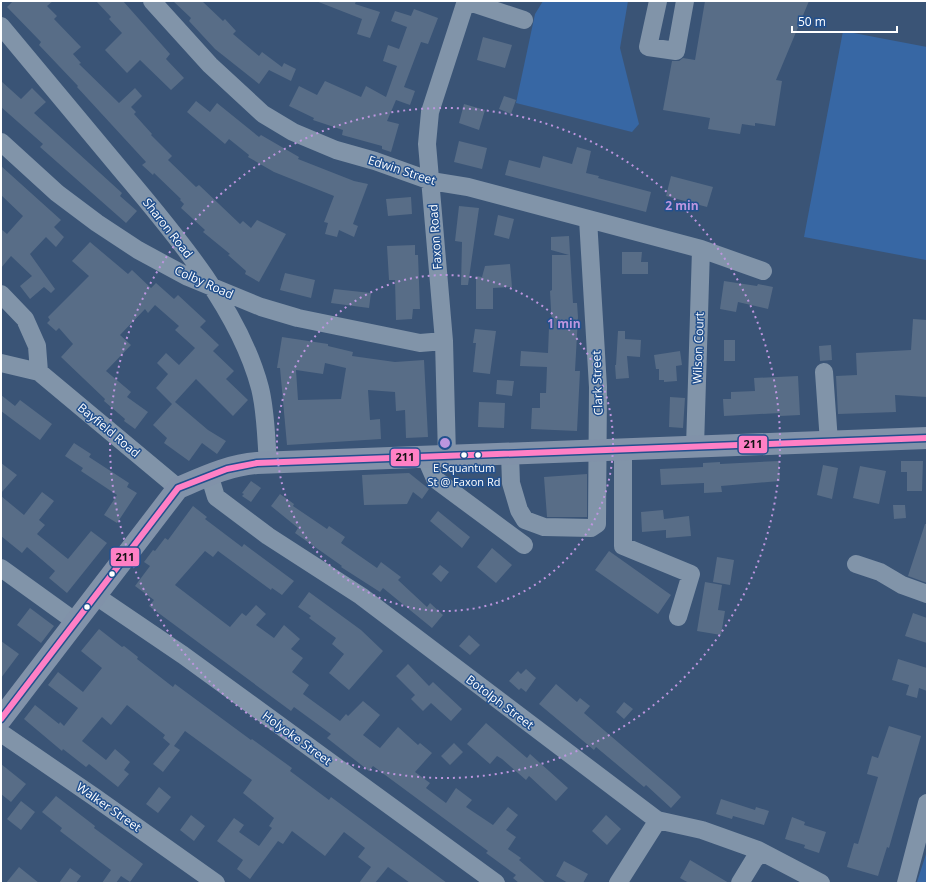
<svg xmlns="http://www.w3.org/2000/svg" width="928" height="884" viewBox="0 0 928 884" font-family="'Open Sans',sans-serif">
<rect width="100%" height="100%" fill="#3a5476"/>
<path fill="#3767a4" d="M543,1H628L620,48L639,124L632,132L516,103L535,14Z
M843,31L927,47L926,260L804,237Z
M926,854L927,883H918L917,882Z"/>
<path fill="#586d87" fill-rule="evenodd" d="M13,1H53L47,6L57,16L54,19L81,47L73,54L81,63L79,64L119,103L135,88L142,96L131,107L136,112L134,114L152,134L151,135L172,156L168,160L196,187L199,185L240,224L243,221L251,228L257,220L286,234L259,282L245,274L246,271L228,255L230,254L203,232L205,230L181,208L184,204L180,200L181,199L154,173L153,175L142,165L146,162L77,87L78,86L39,45L41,42L7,7Z
M96,1H123L170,54L166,59L184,78L171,90L140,60L127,73L105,50L122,33L109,19L111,17Z
M173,1H202L223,21L225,19L236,31L233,34L259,56L262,52L282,67L284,63L296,69L291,81L269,70L259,84L215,49L189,21L191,18Z
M316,1H356L355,4L380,12L370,38L357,34L362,19Z
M705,1H809L776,80L782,81L775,126L755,123V126L742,124L740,134L708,129L710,118L663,110L672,61H679L683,58L695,60Z
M414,9L438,18L428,44L421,42L404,87L415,91L410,105L396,100L387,121L399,124L391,152L382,149V146L342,135L343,130L313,120L314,118L289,106L299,86L317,95L325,81L361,97L366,86L386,97L397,66L383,61L388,45L399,49L407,27L391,21L395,11L411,16Z
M483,37L512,45L505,68L477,60Z
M1,81L21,99L32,88L46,102L34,113L122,193L120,196L137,211L126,223L40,147L43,144L1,107Z
M504,96L516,100L511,114L499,109Z
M196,101L210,112L217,103L259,137L261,135L299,157L298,159L354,181L368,184L353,224L358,226L354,237L339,230L337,237L325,234L328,223L324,222L334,196L274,172L248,157L249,155L229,139L225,144L187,112Z
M464,104L485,110L479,130L459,123Z
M459,141L487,148L482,169L454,162Z
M577,147L591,151L586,173L599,176L598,178L651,192L646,212L505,175L509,160L540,168L543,156L572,164Z
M1,166L61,220L54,227L64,237L56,247L46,237L30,254L55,289L51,293L44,287L30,299L20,286L32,276L11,256L1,268V229L7,234L23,216L1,195Z
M671,176L713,187L707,207L666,196Z
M411,197L412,214L388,216L386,199Z
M459,206L479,208L468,285H461L462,242L455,241Z
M498,215L514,219L509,239L494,235Z
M569,236L573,303H577L578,317L575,371H580L577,431L531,429L532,408H540V393H546L547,367L520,366L521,351L548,353L549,327H552L550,291L552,290V255H569L551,250V237Z
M90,242L128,274L132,270L151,288L156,283L174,299L178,295L206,321L200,327L219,345L213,351L234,371L226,379L248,400L233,416L196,379L175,402L208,430L226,441L217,454L202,443L189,461L164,443L167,438L153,425L172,404L156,388L168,374L157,363L166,353L179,365L195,348L175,330L179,326L155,305L148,313L145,309L120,335L131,345L106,371L131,392L127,397L148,412L135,429L124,421L125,419L104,401L105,399L61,357L73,344L59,328L56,331L47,323L50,320L48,317L89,276L72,261Z
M415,245V255H418L420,309H413L412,319L396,320L395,280H389L387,246Z
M622,252H642L641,262H648V274H622Z
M510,264L512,287L493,288V309H476V276L482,277L485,266Z
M285,273L315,280L311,298L280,290Z
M724,281L757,286L758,284L773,287L768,309L738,302L736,312L720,309Z
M334,289L371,293L369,308L331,303Z
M913,319L927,320V397L895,395L896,412L838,414L836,376L857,375L856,353L911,350Z
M475,329L496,331L490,374L473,372L476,343H473Z
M618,331H625V339L641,340L640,357L627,356L629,378L616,379L615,365H616Z
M282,337L328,344V346L353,352L352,356L395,362L424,360L428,437L406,438L405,410L396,411L395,392L368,390L370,420L380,419L381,439L287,445L280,368H277ZM325,363L346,368L341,399L298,400L296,370L323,374Z
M724,340H735V361H724Z
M831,345L832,360L820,361L819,346Z
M680,351L682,365L676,366L677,381L664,382V380H659V369H656L654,355Z
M798,376L800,415L780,416V413L724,416L723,399H731V392L755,391L754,378Z
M497,380L514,381L512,396L496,394Z
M1,395L15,406L20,400L52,424L40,440L1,411Z
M670,397L685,398L683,428L669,427Z
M479,402L505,403L504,428L478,427Z
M74,443L91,454L89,457L129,483L127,487L137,493L117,523L104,515L117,495L81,471L83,468L65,456Z
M779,461L780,481L721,486L722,492L704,493V483L661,485L660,469L703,467V463L720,462V464Z
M901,461H923L922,491H907V472H901Z
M1,463L17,475L1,493Z
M823,465L838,468L832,499L817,495Z
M860,466L886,471L879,504L853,498Z
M409,473L429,489L422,499L413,492L407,504L364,505L362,475Z
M587,474V517H547L544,477Z
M251,481L261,488L251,502L242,496L244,494L242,493Z
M42,492L54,501L39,520L45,525L37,534L68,559L91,531L107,543L67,593L49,578L55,571L27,547L22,553L1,536V496L24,515Z
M280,494L294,504L293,506L327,529L329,526L345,537L341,543L377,568L381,562L401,577L398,580L427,607L430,603L443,615L432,628L383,588L380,592L341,567L342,566L295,533L298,528L271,506Z
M893,505H905L906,518L894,519Z
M193,506L207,517L205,519L242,547L244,544L294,581L282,595L272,588L271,590L218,551L213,557L205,551L175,585L230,627L242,613L246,616L256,605L266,614L256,625L274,638L284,625L300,639L291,649L303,658L292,672L309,685L303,694L340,721L346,714L348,716L363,701L380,715L363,735L380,748L398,727L418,745L420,743L432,753L415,772L430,783L426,788L446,803L456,788L472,800L466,807L493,825L508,807L518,815L506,830L516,837L508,849L521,858L519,860L546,883H519L513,878L516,875L486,853L488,851L373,766L369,771L327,738L331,734L294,707L291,711L149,606L154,600L135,586L150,566L144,562L153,550L155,551L165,538L168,540Z
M663,510L664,519L689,516L691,536L666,538V530L642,532L641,512Z
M438,511L470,537L462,548L430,521Z
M925,524H927V583L908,576Z
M492,548L512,565L496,583L477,567Z
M609,551L671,595L658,614L595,570Z
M717,557L734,560L730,585L713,582Z
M440,565L449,572L441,582L432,574Z
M705,582L722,585L718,610L725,611L721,635L697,631Z
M309,592L361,630L383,651L349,690L329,673L344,654L332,644L336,638L309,618L311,616L298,607Z
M30,608L54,626L41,643L17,625Z
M913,613L927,618V643L905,636Z
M99,629L122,647L124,646L138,657L137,659L173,687L175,684L251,740L252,739L292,768L290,771L329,800L331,797L447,883H410L388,867L375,883H359L371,867L358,857L365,848L344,832L325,856L292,831L283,844L278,841L250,879L237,869L243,860L217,841L234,818L244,825L239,832L259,846L272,828L269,826L274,818L243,793L252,780L185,731L174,746L180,750L163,772L153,764L170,744L163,738L165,735L127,705L111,725L102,717L82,741L106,760L115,749L130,762L124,770L129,774L118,787L89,764L86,767L63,749L62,751L24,719L35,705L59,724L60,722L64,726L78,708L48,685L58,672L83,692L102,668L81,651Z
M469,635L480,645L470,655L459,646Z
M1,641L19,654L1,678Z
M898,659L927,668V691L919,688L917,698L906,695L909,685L892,680Z
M408,664L429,686L433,682L462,709L451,721L431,703L423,711L411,699L415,695L396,676Z
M526,669L536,678L526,692L521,688L519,690L509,681L518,671L521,674Z
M556,684L577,702L580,698L590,706L584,713L675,791L681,797L671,808L646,785L644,787L596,747L594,750L539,704Z
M624,702L633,709L624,719L616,712Z
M486,723L527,758L530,754L568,788L556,801L529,776L526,780L502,759L497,756L490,764L467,744Z
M889,726L921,736L889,848L887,847L878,876L847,867L854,843L858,844L878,777L867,774L872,756L878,758Z
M454,743L463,752L450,765L441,756Z
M1,764L26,784L11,802L1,794Z
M159,787L171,797L158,813L146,804Z
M56,796L95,826L94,828L143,864L130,882L121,876L116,883H102L111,870L60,831L62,828L42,812Z
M721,799L755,810L756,807L769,811L764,825L733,816L732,819L716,814Z
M21,801L35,812L21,830L7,819Z
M191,815L205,826L194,841L180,830Z
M606,815L621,829L607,845L592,831Z
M792,817L805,822L804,825L826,832L819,853L804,848L805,845L785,839Z
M690,860L729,883H689L680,878Z
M564,861L588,874L583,883H568L556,876Z
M19,867L39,883H6Z
M70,868L81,876L76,883H59Z"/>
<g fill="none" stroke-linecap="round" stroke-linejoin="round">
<path stroke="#8194a9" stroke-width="18" d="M152,1L210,65L263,114L293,132L336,150L375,161L431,181L468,187L701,249L763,271
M466,1L524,20
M658,1L648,47L676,51L685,1
M1,26C41,74 81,122 121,170C173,232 239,308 260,388C266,412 266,438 268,463
M1,142L57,193L97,223L138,250L188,277L261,307L298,318L420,343L444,341
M1,294L25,319L37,346L39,372
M1,363L39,372L178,488
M824,372L829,442
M695,447L701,249
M623,449V546L691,574L678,617
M510,454L511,483L519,510L525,520L544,527L591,528L597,524L598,387L588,219
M425,456L435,479L524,545
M447,456L444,341L427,144L430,112L466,1
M209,474L216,497L268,536L361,596L657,820L702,830L758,850L821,883
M856,564L880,572L902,585L927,594
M1,568L76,622
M96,596L183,655L496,883
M1,733L93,796L216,883
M618,883L658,820
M740,883L754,860L762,852
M906,883L927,803"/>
<path stroke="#8192a9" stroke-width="22" d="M1,719L178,488C204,477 229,465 257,463L927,438"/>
<defs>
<path id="bus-1" d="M1,719L178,488L227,469L257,463L927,438"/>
</defs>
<use href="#bus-1" stroke="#22508e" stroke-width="9"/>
<use href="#bus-1" stroke="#ff80c5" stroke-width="6"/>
</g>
<g fill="none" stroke="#bd96df" stroke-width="2" stroke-dasharray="2 4">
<circle cx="445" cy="443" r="168"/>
<circle cx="445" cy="443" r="335"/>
</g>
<g fill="#fff" stroke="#22508e" stroke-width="1.5">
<circle cx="464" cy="455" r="3.5"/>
<circle cx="478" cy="455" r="3.5"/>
<circle cx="112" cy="574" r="3.5"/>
<circle cx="87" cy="607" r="3.5"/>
</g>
<g text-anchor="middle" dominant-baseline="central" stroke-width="3" stroke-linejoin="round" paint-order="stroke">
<g font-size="11" fill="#fff" stroke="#22508e">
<text x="464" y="467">E Squantum<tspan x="464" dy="14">St @ Faxon Rd</tspan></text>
</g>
<g font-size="12" fill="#fff" stroke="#22508e">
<text transform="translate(402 170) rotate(18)">Edwin Street</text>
<text transform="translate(168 228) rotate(52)">Sharon Road</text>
<text transform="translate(435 237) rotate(-94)">Faxon Road</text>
<text transform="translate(204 282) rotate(24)">Colby Road</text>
<text transform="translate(698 348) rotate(-88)">Wilson Court</text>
<text transform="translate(597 383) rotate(-92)">Clark Street</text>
<text transform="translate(109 430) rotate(40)">Bayfield Road</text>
<text transform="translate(500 702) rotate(37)">Botolph Street</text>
<text transform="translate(297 738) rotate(36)">Holyoke Street</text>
<text transform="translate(109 807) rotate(35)">Walker Street</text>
</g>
</g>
<circle cx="445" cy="443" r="6" fill="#bd96df" stroke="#22508e" stroke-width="2"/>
<g font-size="12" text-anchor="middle" font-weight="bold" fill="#bd96df" stroke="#22508e" stroke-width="3" stroke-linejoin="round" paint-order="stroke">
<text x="682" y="210">2 min</text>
<text x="564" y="328">1 min</text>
</g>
<g stroke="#22508e" stroke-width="1.5">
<rect x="738" y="435" width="30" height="19" rx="4" fill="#ff80c5"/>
<rect x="390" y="448" width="30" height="19" rx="4" fill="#ff80c5"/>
<rect x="110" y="547" width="30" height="20" rx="4" fill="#ff80c5"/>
</g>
<g font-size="11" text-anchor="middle" font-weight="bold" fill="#111">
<text x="753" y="448">211</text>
<text x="405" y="461">211</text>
<text x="125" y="561">211</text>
</g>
<rect width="928" height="884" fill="none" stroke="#ffffff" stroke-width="4"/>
<path d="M792 26v6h105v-6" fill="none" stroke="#ffffff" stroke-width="2"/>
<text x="798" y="26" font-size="12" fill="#ffffff" stroke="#22508e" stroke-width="3" paint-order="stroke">50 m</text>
</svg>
